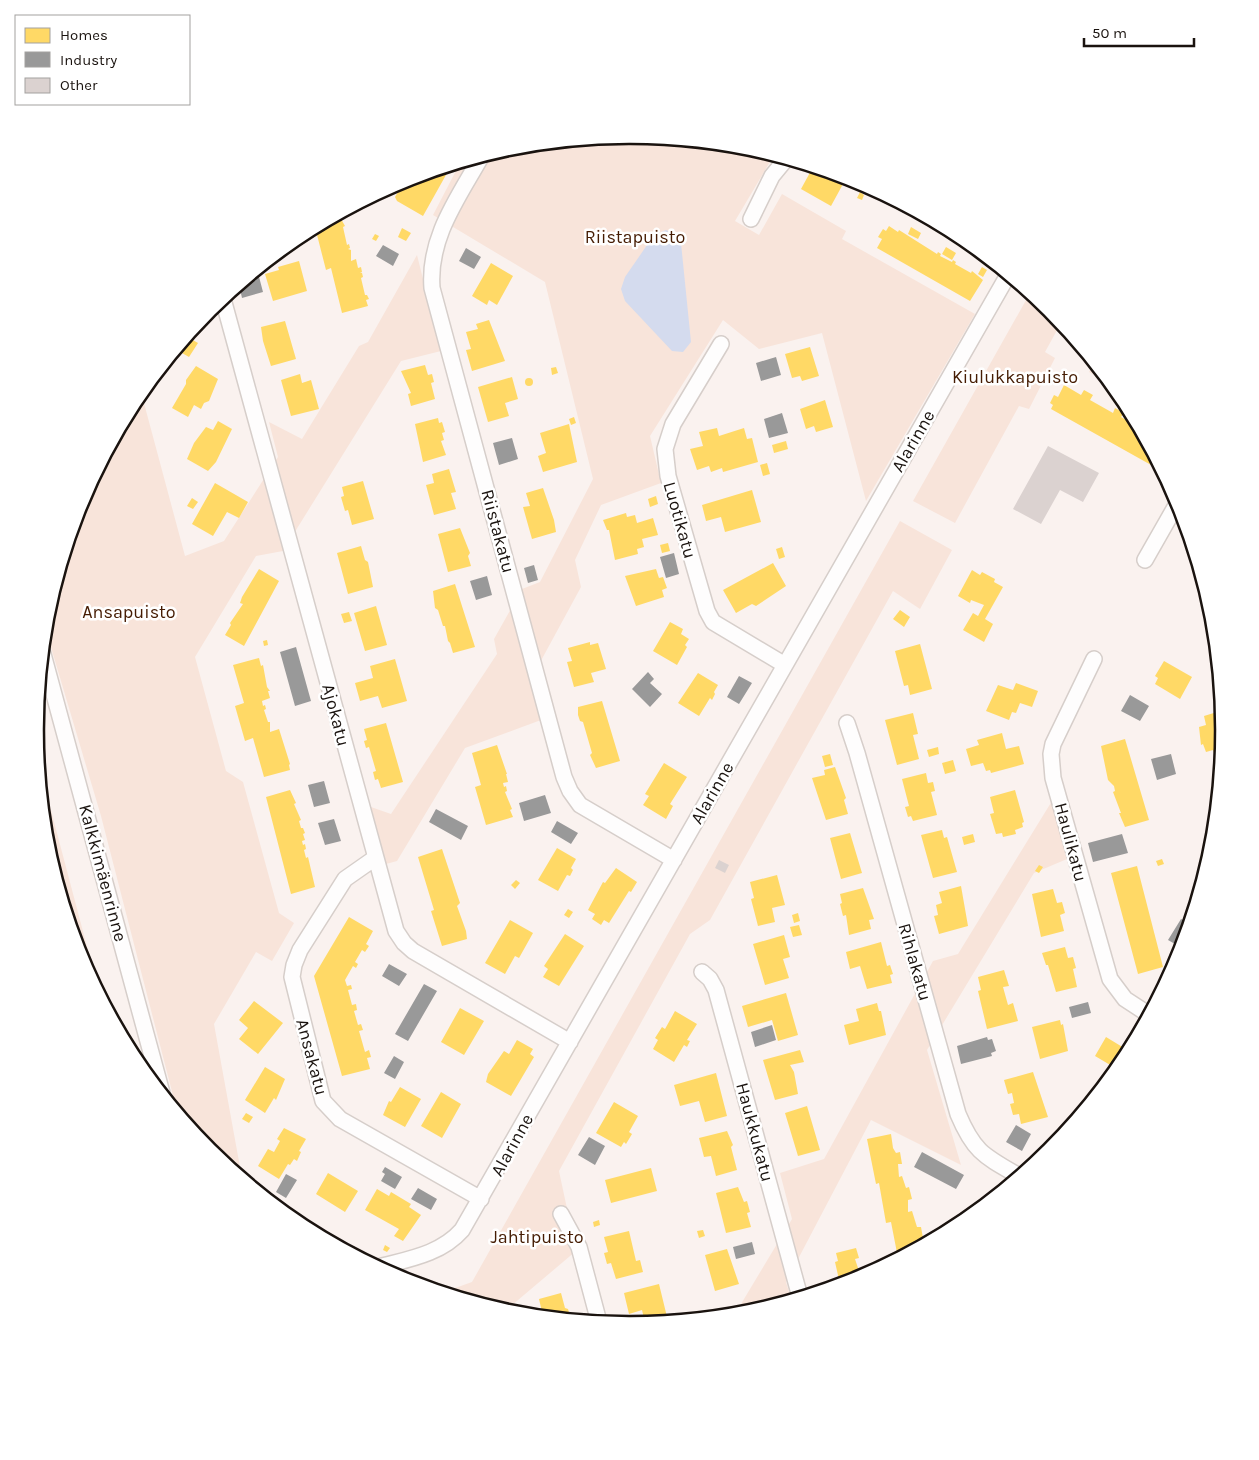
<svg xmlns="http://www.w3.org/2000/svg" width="1259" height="1460" viewBox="0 0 1259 1460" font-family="Karla,sans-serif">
<rect width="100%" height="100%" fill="#faf2ef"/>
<path fill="#f8e4da" d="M630,136L746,147L774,155L735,221L759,235L782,194L846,231L842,239L975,314L866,501L822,333L759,349L723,320L650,436L661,483L601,505L575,560L581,587L531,679L541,720L465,748L397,861L386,864L371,807L391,814L497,654L494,639L522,589L540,582L593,479L545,282L433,215L460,163L514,147Z
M417,255L441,351L401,361L283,551L256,556L195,657L226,771L243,782L279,913L294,923L272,961L256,952L214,1024L242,1178L209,1150L177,1111L101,816L45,627L46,614L80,502L141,392L185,556L224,541L278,457L269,422L302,439L359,346L368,342Z
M1030,293L1050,310L1061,323L1045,352L1055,358L1029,409L1019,406L955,523L913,501Z
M1094,364L1106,379L1105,381L1089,372Z
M900,521L952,550L920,609L893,591L710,920L690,934L559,1171L576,1251L505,1311L444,1292L472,1282Z
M39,765L99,992L80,957L46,846Z
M1052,801L1067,859L1034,873L927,1050L961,1165L871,1120L786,1282L791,1299L735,1314L792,1219L780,1173L824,1159L933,961L958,954Z
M266,1197L348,1250L299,1224Z"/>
<path fill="#d4dbee" d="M666,230L675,234L681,243L691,342L683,352L672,351L625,301L621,289L625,277L654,235Z"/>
<path fill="#ffd966" d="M451,166L423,216L397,201L395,197L402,185H405L406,180Z
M813,167L823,173L827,172L830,174L829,176L843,184L831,206L801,189Z
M860,192L864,195L862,200L857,198Z
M341,219L345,226L343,227L347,245L349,244L350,248L348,249L351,250V261L356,259L358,268L361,267L362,272H360L362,273L363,277L361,278L365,295H367L369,299L366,300L368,306L342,313L331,268L326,270L315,227Z
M889,226L898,232L899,230L937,254L938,252L941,254L940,256L952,262L953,260L956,262L955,264L971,273L972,271L983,280L970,301L877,248L882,239L878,237L883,229L886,231Z
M911,227L921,233L918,239L908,234Z
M402,228L411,233L406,241L398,237Z
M375,234L379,236L376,241L372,239Z
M946,247L956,253L952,260L942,254Z
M299,261L307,291L273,301L265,274L279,270L278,267Z
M491,263L513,276L497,305L489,300L487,305L472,296Z
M982,267L987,270L983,277L978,274Z
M201,320L191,339L198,343L189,357L182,353L180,356L174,353Z
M489,320L505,361L472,371L466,350L471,349L466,332L478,329L476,324Z
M285,321L296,359L271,366L263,341L261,327Z
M810,347L819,376L802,381L800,376L792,378L785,354Z
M425,365L428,375L432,374L434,382L431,383L435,399L411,406L408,394L411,393L401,371Z
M196,366L218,379L209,401L204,403L201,409L194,405L188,417L172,408L186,384V380Z
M556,367L558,373L552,375L551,368Z
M300,374L302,383L311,380L319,409L291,416L281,380Z
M512,377L518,399L505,403L509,416L488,422L478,387Z
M525 382a4 4 0 1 1 8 0a4 4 0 1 1-8 0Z
M1064,385L1081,395L1084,390L1093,395L1090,400L1113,413L1115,408L1124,413L1121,417L1139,427L1160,470L1051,409L1053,405L1050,403L1054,395L1058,397Z
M825,400L833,427L816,432L814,426L806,429L800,409Z
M574,417L576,423L571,425L569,419Z
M438,418L439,423L442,422L445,432L442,433L444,440L441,441L446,455L423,462L415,424Z
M218,421L232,429L216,462L208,471L187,459L194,443L206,427L213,430Z
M569,424L577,462L543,472L538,456L546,453L540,433Z
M717,428L719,436L744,428L747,439L752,438L758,462L723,472L722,468L711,472L709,466L697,470L690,449L703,446L699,432Z
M786,441L788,449L774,453L772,445Z
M767,463L770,474L763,476L760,465Z
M449,469L456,492L451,493L456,509L434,515L426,485L434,483L432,474Z
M363,481L374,519L352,525L348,510L345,511L341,497L344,496L342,487Z
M215,483L248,502L239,518L227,512L213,536L192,524Z
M543,488L554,520L556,532L532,539L523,507L530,506L526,493Z
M752,490L761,522L725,532L721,517L706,521L702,505Z
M656,496L658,504L650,507L648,499Z
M192,498L198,502L193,509L187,506Z
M626,513L627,517L635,515L637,523L653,518L658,535L642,539L644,547L637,549L638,554L615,560L609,530H607L603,520Z
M460,528L470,553L468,556L471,566L448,572L438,534Z
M668,543L670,551L662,553L660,545Z
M361,546L365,560L368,562L373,587L348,594L337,553Z
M782,547L785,557L779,559L776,549Z
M773,563L786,586L756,606L752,604L736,613L723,590Z
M259,569L279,581L244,646L225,635L231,625L230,623L243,604L240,603L242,597Z
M656,569L659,578L663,577L667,588L662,590L664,597L636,606L625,576Z
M972,570L980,575L982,572L995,579L994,582L1003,587L985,619L993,624L984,642L963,630L973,613L978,616L984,605L971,600L970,603L958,596Z
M455,584L475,647L453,653L450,643L448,641L445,626H443L438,610L435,608L433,591Z
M376,606L387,645L365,651L354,613Z
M900,610L910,617L904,627L893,619Z
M349,612L352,621L344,623L341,614Z
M670,622L683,629L681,634L689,639L685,645L687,647L677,665L653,651Z
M267,640L268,645L264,646L263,641Z
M590,642V645L598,643L606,669L591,673L594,682L574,687L567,662L572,661L568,648Z
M920,644L932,689L910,695L908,685L904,686L895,651Z
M259,658L261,666L263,665L267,687L270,691H268L270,698L262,701L263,706L265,705L266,709L264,710L268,722H270V732L279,729L290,764L289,765L290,770L264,777L253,738L245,741L235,706L244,703L233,665Z
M395,659L407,701L382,708L378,696L360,701L355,683L373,678L370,666Z
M1164,661L1192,677L1180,699L1155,684L1158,678L1155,676Z
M698,673L718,685L714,692L715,694L712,700L710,698L699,716L678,703Z
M1016,683L1038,691L1032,707L1020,703L1016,713L1012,712L1009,720L986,711L998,685L1013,690Z
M602,701L620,761L596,768L590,755L592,753L583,722L580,721L578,715V707Z
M1217,712L1218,716L1222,715V751L1214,753L1213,750L1206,752L1203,744L1201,745L1199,727L1206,725L1204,716Z
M913,713L918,734L913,735L919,759L897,765L885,720Z
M386,723L403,782L381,788L378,779L375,780L373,772L376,771L369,747L366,748L364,741L367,740L364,729Z
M1002,733L1006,749L1019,746L1024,764L991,773L990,770L986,771L983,763L971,766L966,749L979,745L977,740Z
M1125,739L1149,820L1125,827L1119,813H1121L1113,792L1115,791L1114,786L1108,780L1101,746Z
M497,745L507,774H506L508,782L503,783L504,787L506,786L507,791L505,792L512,809L510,810L513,817L486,825L475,787L481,785L472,753Z
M938,747L939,754L929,757L927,750Z
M830,754L833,765L825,767L822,756Z
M953,760L956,771L945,774L942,763Z
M664,763L687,777L670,804L673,806L666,819L643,805L649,796L645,794Z
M835,767L846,798L844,800L848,814L826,820L812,778L825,775L824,770Z
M926,773L928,783L933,782L935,791L931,792L937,815L913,821L911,816L908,817L905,807L909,806L902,779Z
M290,790L296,803L294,804L301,820L299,821L301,828H303L305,833L303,834L305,840L302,841L303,845L305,844L306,849L304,850L306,858L308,857L315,887L291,894L266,797Z
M1015,790L1024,822L1022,823L1023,827L1015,830L1016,834L1003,837L1002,833L996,834L990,814L994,813L990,797Z
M942,830L944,838L947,837L957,872L933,878L921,835Z
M850,833L862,873L841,879L830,838Z
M973,834L975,842L964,845L962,837Z
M557,848L576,859L571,868L573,870L570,876L567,875L558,891L538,880Z
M442,849L460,903L457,906L466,931L467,939L442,946L431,911L434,910L418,857Z
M1162,859L1164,864L1158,866L1156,861Z
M1039,865L1043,867L1039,873L1035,871Z
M1137,866L1163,967L1138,974L1111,873Z
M616,868L637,882L631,892L629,891L609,923L604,920L601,925L592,919L595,914L588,910L603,882L605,883Z
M777,875L785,905L772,908L775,922L758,926L751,899L754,898L750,882Z
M516,880L520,883L515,889L511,885Z
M961,886L968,926L939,934L934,916L938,915L936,905L942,903L939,892Z
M863,888L874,919L869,920L871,929L849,935L846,915L843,916L840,904L842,903L840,894Z
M1053,889L1057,903L1062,902L1065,913L1060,915L1064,931L1041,937L1032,894Z
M568,909L573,912L569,918L564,915Z
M798,913L800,921L794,923L792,915Z
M349,917L373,931L366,944L369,946L365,952L362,950L355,962L358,964L356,968L353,966L345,980L347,986L351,985L352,989L348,990L352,1005L356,1004L357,1010L354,1011L358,1025L361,1024L363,1030L359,1031L365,1052L369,1050L371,1057L367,1058L370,1069L342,1076L314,976Z
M510,920L533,933L519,958L515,956L505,974L485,963Z
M799,925L802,935L793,937L790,927Z
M565,934L584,946L559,986L543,977L548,969L544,966Z
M784,935L790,957L783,959L789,978L765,985L753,944Z
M881,942L887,966L890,965L893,974L890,975L892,983L867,989L860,966L850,969L846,952Z
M1065,947L1068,958L1073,957L1076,968L1073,969L1077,987L1056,992L1048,965H1046L1042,953Z
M1004,970L1009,986L1003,987L1008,1005L1013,1003L1018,1021L987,1029L978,991L981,990L978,977Z
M786,993L798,1035L778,1041L772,1020L748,1027L742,1006Z
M254,1001L283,1023L258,1054L239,1039L248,1028L239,1020Z
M877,1003L879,1011H881L886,1035L849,1045L844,1025L859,1021L856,1009Z
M460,1008L484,1021L464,1055L441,1042Z
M675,1011L697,1024L687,1040L690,1041L687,1047L684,1045L674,1062L653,1049L658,1040L655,1038L662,1027L665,1029Z
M1060,1020L1061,1025L1063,1024L1068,1051L1040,1059L1032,1027Z
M1106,1037L1129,1051L1117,1069L1095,1056Z
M517,1040L533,1049L530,1054L534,1057L511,1096L486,1082L488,1074L504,1051L509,1054Z
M800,1050L804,1062L790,1065L794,1072L798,1094L775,1100L763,1060Z
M265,1067L285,1079L276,1100L274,1098L265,1113L245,1100Z
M1033,1072L1048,1117L1021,1124L1019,1114L1013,1115L1010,1104L1014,1103L1012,1093L1008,1094L1004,1080Z
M716,1073L727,1116L705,1122L699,1101L680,1106L674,1085Z
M400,1087L421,1099L405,1127L383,1115L389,1101L391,1102Z
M441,1092L461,1104L442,1138L421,1126Z
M614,1102L638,1116L629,1132L632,1134L626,1144L624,1142L621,1147L596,1133Z
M807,1106L820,1150L798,1156L785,1113Z
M246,1113L253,1117L249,1123L242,1119Z
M1062,1125L1068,1128L1054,1145L1051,1143Z
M284,1128L306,1139L299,1151L301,1152L297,1161L294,1159L290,1165L288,1164L279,1179L258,1166L268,1149L274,1152L280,1141L277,1139Z
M727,1131L733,1145L731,1147L737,1170L716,1176L711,1156L704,1157L699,1138Z
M891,1134L893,1148L896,1153L900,1152L902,1164H898L899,1177L902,1176L906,1188L909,1187L912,1199L908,1200V1212L912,1211L917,1227H921L923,1238L919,1239V1246L898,1258L891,1222L886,1223L879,1183L876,1184L867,1139Z
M651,1168L657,1191L611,1203L605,1180Z
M328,1173L358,1191L345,1212L316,1194Z
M738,1187L744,1202L747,1201L750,1212L747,1213L751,1227L726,1233L716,1193Z
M377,1189L389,1196L391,1192L411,1204L409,1207L421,1215L403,1241L394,1236L399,1229L365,1210Z
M971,1210L975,1212L966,1220L965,1219Z
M599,1220L600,1225L594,1227L593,1222Z
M703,1230L705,1236L699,1238L697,1231Z
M629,1231L636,1261L640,1260L643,1272L616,1279L611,1263L607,1264L604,1253L608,1252L604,1237Z
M385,1245L390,1248L387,1252L383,1250Z
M856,1248L859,1258L855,1259L861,1277L840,1284L835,1262L838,1261L836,1253Z
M727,1249L739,1284L715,1291L705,1255Z
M659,1284L668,1321L645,1323L642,1310L629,1314L624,1293Z
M561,1293L565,1308L568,1309L570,1316L568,1318L543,1316L539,1299Z"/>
<path fill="#999" d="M383,245L399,254L393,266L376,256Z
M466,248L481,257L474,269L459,261Z
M258,273L263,292L242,298L239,285L251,275Z
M776,357L781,375L761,381L756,363Z
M782,413L788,433L769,438L764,419Z
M512,438L518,459L499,465L493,443Z
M674,553L679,574L666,578L660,557Z
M534,565L538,580L528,583L524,568Z
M487,576L492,595L476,600L470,581Z
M296,647L311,701L295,706L280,652Z
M648,672L654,679L650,683L662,694L650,707L632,689Z
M739,676L752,683L739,704L727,697Z
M1130,695L1149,706L1140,721L1121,711Z
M1171,754L1176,774L1157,780L1151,759Z
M324,781L330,803L314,807L308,785Z
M545,795L551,813L524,821L519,803Z
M436,809L468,826L461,840L429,822Z
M334,819L341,841L325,845L318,823Z
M557,821L578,833L571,844L551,832Z
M1122,834L1128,853L1093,862L1088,843Z
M1181,919L1189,923L1182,948L1168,940Z
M389,964L407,974L399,986L382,976Z
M424,984L437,991L408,1041L395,1034Z
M1088,1002L1091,1013L1072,1018L1069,1007Z
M772,1025L776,1040L755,1047L751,1032Z
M987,1037L988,1040L992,1039L996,1051L991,1053L992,1056L961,1064L957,1046Z
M394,1056L404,1062L395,1079L384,1073Z
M1016,1125L1031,1134L1022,1151L1006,1142Z
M589,1137L605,1146L595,1165L578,1155Z
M922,1152L964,1175L956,1189L914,1167Z
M385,1167L402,1177L395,1189L381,1181L385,1174L382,1172Z
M286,1174L297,1180L286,1198L276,1192Z
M418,1188L437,1199L431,1210L411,1199Z
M752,1242L755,1254L736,1259L733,1247Z"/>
<path fill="#dbd2d0" d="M1048,446L1099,473L1083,502L1060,490L1041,524L1013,509Z
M719,860L729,865L725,873L715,868Z"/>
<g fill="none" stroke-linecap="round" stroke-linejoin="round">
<defs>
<path id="minor" d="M481,157C458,198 428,238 432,288L564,777L570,791L580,805L674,860
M751,219L772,176L786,159
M223,299L396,931L404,943L413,951L570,1042
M721,344L673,424L665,449L668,476L707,611L713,622L785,665
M1145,560L1178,502
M43,654L162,1093
M1094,659L1053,744L1051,754L1053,778L1110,979L1125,999L1148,1014
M847,723L857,753L958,1114C974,1152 984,1156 1019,1176
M375,858L345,879L300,950L294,965L292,977L323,1101L340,1119L481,1199
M702,972L710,979L716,990L800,1297
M561,1214L579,1247L599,1322
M379,1267C409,1259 441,1254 462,1230L1008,275"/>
</defs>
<use href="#minor" stroke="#d6ceca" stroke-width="18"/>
<use href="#minor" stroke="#fefdfd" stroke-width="15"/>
</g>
<g text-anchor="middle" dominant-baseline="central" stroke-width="5" stroke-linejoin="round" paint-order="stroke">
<g font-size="18" fill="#451c03" stroke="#fff">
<text x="635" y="237">Riistapuisto</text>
<text x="1015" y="377">Kiulukkapuisto</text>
<text x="129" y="612">Ansapuisto</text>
<text x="537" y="1237">Jahtipuisto</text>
</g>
<g font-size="18" fill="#1a130f" stroke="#fff">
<text transform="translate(913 441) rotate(-60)">Alarinne</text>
<text transform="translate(680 520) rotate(74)">Luotikatu</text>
<text transform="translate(498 531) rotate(75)">Riistakatu</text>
<text transform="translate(336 715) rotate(75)">Ajokatu</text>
<text transform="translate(712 793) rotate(-60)">Alarinne</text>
<text transform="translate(1071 842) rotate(75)">Haulikatu</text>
<text transform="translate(103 873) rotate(75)">Kalkkimäenrinne</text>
<text transform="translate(915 962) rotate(74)">Rihlakatu</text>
<text transform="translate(312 1057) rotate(75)">Ansakatu</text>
<text transform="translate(755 1132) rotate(75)">Haukkukatu</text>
<text transform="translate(512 1145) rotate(-61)">Alarinne</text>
</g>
</g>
<path d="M0 0H1259V1460H0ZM629 144H630A585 585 0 0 1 1215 729V731A585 585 0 0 1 630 1316H629A585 585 0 0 1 44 731V729A585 585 0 0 1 629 144Z" fill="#fff" fill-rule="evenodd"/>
<path fill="none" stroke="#1a130f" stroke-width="2.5" d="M629 144H630A585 585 0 0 1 1215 729V731A585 585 0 0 1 630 1316H629A585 585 0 0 1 44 731V729A585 585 0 0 1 629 144Z"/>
<rect x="15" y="15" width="175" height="90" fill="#ffffff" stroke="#a3a19f"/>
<rect x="25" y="28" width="25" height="15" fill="#ffd966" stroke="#a3a19f"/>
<text x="60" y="40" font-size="15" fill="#1a130f">Homes</text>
<rect x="25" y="52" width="25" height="15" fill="#999999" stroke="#a3a19f"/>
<text x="60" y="65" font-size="15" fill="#1a130f">Industry</text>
<rect x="25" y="78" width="25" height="15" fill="#dbd2d0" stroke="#a3a19f"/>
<text x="60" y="90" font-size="15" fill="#1a130f">Other</text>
<path d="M1084 38v8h110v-8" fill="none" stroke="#1a130f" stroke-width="2.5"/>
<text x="1092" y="38" font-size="15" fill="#1a130f" stroke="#ffffff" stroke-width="4" paint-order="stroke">50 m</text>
</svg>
